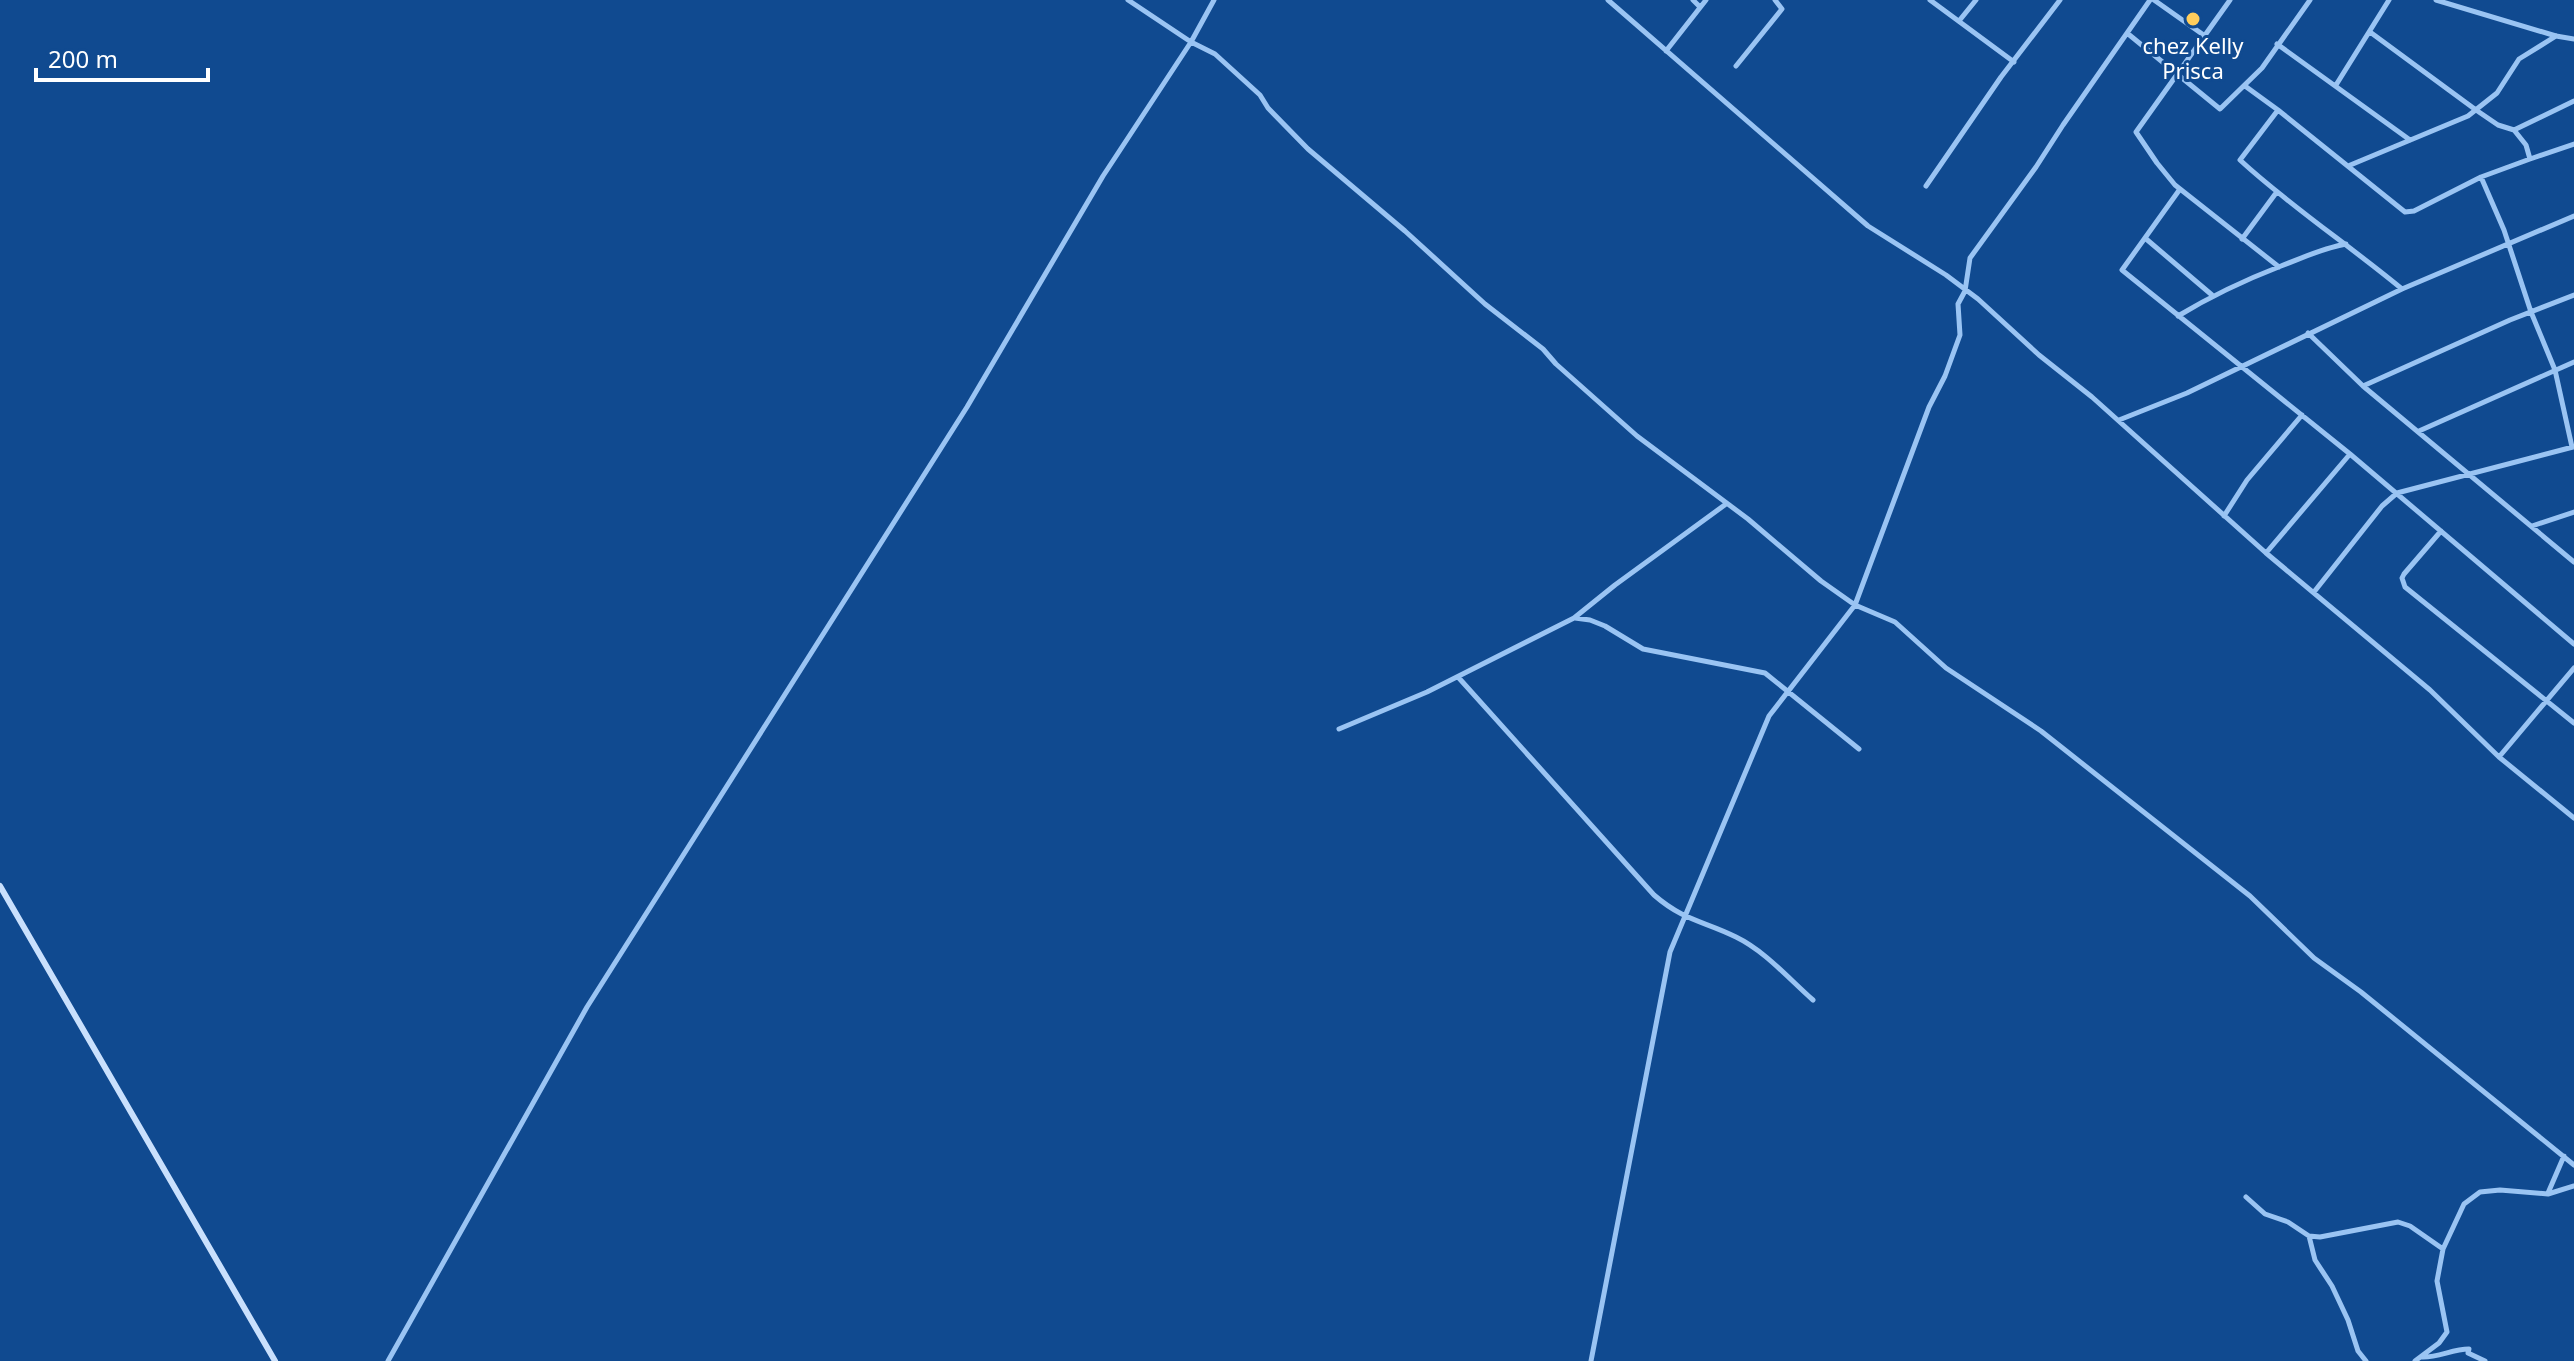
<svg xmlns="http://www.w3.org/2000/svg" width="2574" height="1361" viewBox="0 0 2574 1361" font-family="'Noto Sans',sans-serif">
<rect width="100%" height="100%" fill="#104a90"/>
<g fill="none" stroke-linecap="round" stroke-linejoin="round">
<path stroke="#9ac4f3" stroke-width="5" d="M1128,0L1191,42L1215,54L1260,95L1268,108L1308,149L1405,231L1485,304L1543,349L1556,364L1637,436L1748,519L1821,581L1855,605L1895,622L1946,668L2041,731L2250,896L2314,958L2361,992L2574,1165
M1608,0L1868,226L1946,275L1978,299L2039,355L2092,397L2266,553L2430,690L2499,757L2574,818
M1693,0L1700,7
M1930,0L2014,62
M2154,0L2205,36
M2230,0L2136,132L2157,163L2175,185L2279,267
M2436,0L2556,36L2574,39
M1959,21L1976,0
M2370,32L2476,110L2498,125L2514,130L2526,145L2530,159L2481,177
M2127,33L2220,109L2262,68L2310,0
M2277,44L2410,140
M1666,51L1706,0
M1736,66L1782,9L1775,0
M2336,85L2389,0
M2245,86L2278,110L2405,212L2414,211L2481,177L2504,230L2531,312L2555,370L2572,447
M2278,110L2240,160C2291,207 2349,245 2402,289
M2514,130L2574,101
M2530,159L2574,144
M2348,166L2468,116L2497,93L2519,59L2556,36
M1926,186L2001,77L2060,0
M2180,189L2122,270L2350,454L2574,644
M2145,238L2212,295
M2242,239L2276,193
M2178,316C2211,296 2245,280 2281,266C2302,258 2323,248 2346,244
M2308,333L2363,386L2574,562
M2363,386L2510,320L2574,295
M2119,420L2187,393L2402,289L2574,216
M2419,431L2574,362
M2224,516L2247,480L2302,415
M2532,526L2574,512
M2441,531L2404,574L2402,578L2405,587L2574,723
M2266,553L2350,454
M2314,592L2382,506L2397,493L2573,447
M1575,618L1590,620L1605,626L1643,649L1765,673L1859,749
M1458,677L1654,895C1684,921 1704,921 1736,937C1765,951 1789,979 1813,1000
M1339,729L1427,692L1574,618L1615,585L1726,504
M2499,757L2574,668
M2548,1193L2564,1156
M2246,1197L2265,1214L2288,1222L2309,1236L2320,1237L2398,1222L2410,1226L2443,1249L2437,1281L2447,1332L2439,1343L2415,1361
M2309,1236L2315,1260L2332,1286L2348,1320L2358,1351L2366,1361
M2443,1249L2464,1204L2480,1192L2500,1190L2548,1194L2574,1186
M2421,1357C2438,1358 2452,1349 2469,1349L2468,1353L2485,1361
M388,1361L587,1007L967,407L1103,176L1191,42L1214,0
M1591,1361L1670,952L1769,716L1855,605L1929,407L1945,376L1960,335L1958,304L1965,291L1970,258L2036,167L2063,125L2150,0"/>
<path stroke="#c9e0fd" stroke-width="6" d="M0,886L275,1361"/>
</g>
<circle fill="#ffcd5c" stroke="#104a90" stroke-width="3" cx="2193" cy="19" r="8"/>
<g text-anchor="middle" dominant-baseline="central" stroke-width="6" stroke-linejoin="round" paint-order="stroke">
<g font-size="22" fill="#fff" stroke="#104a90">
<text x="2193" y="45">chez Kelly<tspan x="2193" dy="25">Prisca</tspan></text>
</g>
</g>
<path d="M36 68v12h172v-12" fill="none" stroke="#ffffff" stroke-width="4"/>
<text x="48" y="68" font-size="24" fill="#ffffff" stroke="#104a90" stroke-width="6" paint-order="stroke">200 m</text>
</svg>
